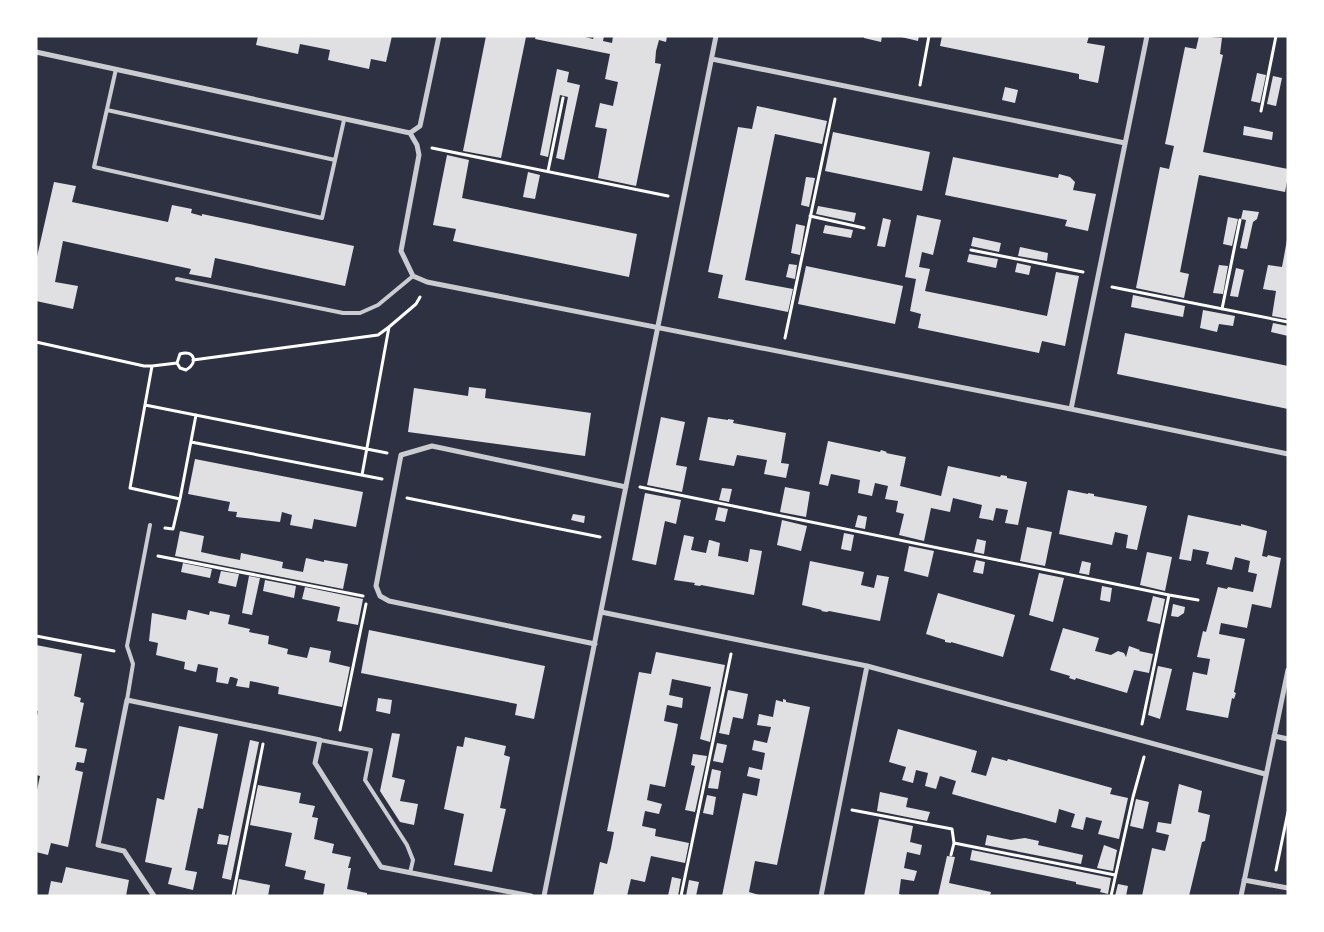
<svg xmlns="http://www.w3.org/2000/svg" width="1324" height="932" viewBox="0 0 1324 932" font-family="'PT Serif',serif">
<rect width="100%" height="100%" fill="#2d3142"/>
<path fill="#e0e0e3" d="M258,36H392L386,62L371,59L369,69L328,60L330,50L300,44L298,54L256,45Z
M486,36L526,37L501,158L463,151Z
M536,36H581L593,39L594,36H604L603,41L612,43L613,36H667L666,42L659,40L656,51L655,63L661,64L636,186L598,178L607,129L595,127L600,103L613,106L618,82L605,79L610,54L535,39Z
M864,36H882L881,42L864,38Z
M897,36H919L918,41Z
M942,36H1089L1087,43L1105,46L1098,83L1079,79V74L940,46Z
M1199,36L1222,38L1220,54L1223,55L1203,152L1288,169V176L1285,192L1199,175L1180,272L1189,274L1184,298L1136,288L1160,167L1169,169L1174,146L1165,144L1185,47L1196,49Z
M557,69L569,72L567,82L580,85L564,160L556,158L568,97L560,95L548,157L540,155Z
M1257,73L1266,75L1260,103L1251,101Z
M1273,76L1282,78L1276,106L1267,104Z
M1005,87L1018,90L1015,103L1002,100Z
M757,106L827,121L822,144L775,134L745,280L793,289L788,312L718,298L723,275L708,272L738,127L752,129Z
M1244,126L1273,132L1272,140L1243,135Z
M833,132L930,152L922,191L825,171Z
M447,155L469,160L462,198L637,234L629,277L453,241L456,229L433,225Z
M953,157L1058,178L1059,174L1070,177L1075,182L1073,190L1096,194L1088,231L1065,226L1067,220L945,195Z
M528,172L540,175L535,199L523,197Z
M806,177L815,178L809,207L801,205Z
M54,182L76,186L72,202L168,222L172,205L192,209L191,213L202,216V214L354,246L345,286L215,258L211,278L189,274L191,269L63,241L55,282L78,286L73,309L36,301V261Z
M818,206L856,213L854,222L816,214Z
M1243,210L1259,212L1257,219L1253,222L1247,249L1240,248L1246,220L1241,219Z
M917,215L941,220L933,255L922,252L919,267L930,269L925,291L1047,316L1056,272L1079,276L1065,346L1042,341L1039,353L918,328L921,314L910,311L916,279L905,277Z
M1228,217L1238,219L1232,246L1223,244Z
M883,218L891,220L885,247L877,246Z
M796,224L805,226L800,255L791,253Z
M825,225L853,230L851,238L823,233Z
M973,237L1001,243L999,252L971,246Z
M1287,240L1288,241V319L1272,316L1276,291L1263,289L1268,265L1282,267Z
M1020,247L1048,253L1047,261L1018,256Z
M969,254L998,259L996,268L967,262Z
M1017,263L1031,266L1029,275L1015,272Z
M789,264L797,265L795,279L786,277Z
M1219,265L1228,266L1223,294L1213,293Z
M806,266L903,286L895,324L798,304Z
M1236,268L1244,270L1238,297L1230,296Z
M1133,295L1185,306L1183,317L1131,307Z
M1203,310L1235,316L1233,326L1219,324L1217,332L1200,328Z
M1273,323L1288,326V336L1271,332Z
M1125,333L1288,366V409L1117,374Z
M469,387L486,389L485,398L591,413L585,456L408,432L414,388L468,396Z
M661,417L685,422L676,465L687,467L682,492L647,485Z
M708,417L728,420V419L734,420L733,423L786,433L781,463L789,464L786,478L764,474L767,460L737,455L734,466L699,460Z
M828,441L880,452L881,450L887,452L886,453L906,457L900,486L941,496L948,466L1000,477L1001,475L1007,476V478L1027,482L1018,525L1005,523L1008,510L996,508L993,521L991,520L979,518L982,505L953,498L950,512L931,508L924,541L899,535L904,514L896,512L898,501L885,499L888,486L875,483L872,496L858,493L860,480L831,474L828,486L819,484Z
M195,459L363,492L356,527L314,519L312,529L290,525L292,515L282,512L280,522L236,517L237,512L228,511L230,502L188,494Z
M785,487L810,492L806,517L780,512Z
M722,488L732,489L729,502L719,500Z
M1068,490L1088,494V493L1094,494V496L1147,506L1137,550L1126,548L1128,535L1115,532L1112,545L1059,534Z
M645,493L681,500L676,524L665,521L656,565L632,560Z
M718,507L728,509L725,522L715,520Z
M573,514L585,516L584,523L571,520Z
M858,515L867,517L865,529L855,527Z
M1188,515L1241,526V524L1267,531L1262,556L1267,557L1268,555L1281,558L1271,608L1252,604L1247,628L1221,623L1219,634L1245,639L1234,692L1236,693L1234,699L1232,698L1228,718L1186,710L1193,672L1207,675L1210,659L1197,657L1203,631L1206,632L1218,587L1227,589L1228,587L1253,592L1257,574L1248,572L1250,561L1235,557L1232,570L1206,564L1209,552L1193,549L1191,561L1179,559Z
M782,520L807,526L801,551L777,545Z
M1027,527L1052,532L1045,566L1020,561Z
M180,531L204,536L201,552L219,556L240,560L241,553L283,562L282,568L303,572L306,558L324,562V560L348,564L343,589L175,556Z
M844,533L854,535L851,551L841,549Z
M684,535L694,537L691,550L706,553L709,540H710L720,543L718,556L734,559L748,562L750,549L762,551L754,595L701,585L700,586L694,585L695,583L674,580Z
M977,539L986,541L984,554L974,552Z
M909,546L934,551L928,577L904,571Z
M1147,552L1172,557L1165,591L1140,585Z
M976,560L985,562L983,574L973,572Z
M810,561L864,572L861,585L874,588L877,575L889,577L880,621L829,611L827,612L821,611L822,610L802,605Z
M1082,561L1091,563L1089,575L1079,573Z
M183,563L212,569L210,578L181,572Z
M221,571L239,574L236,587L218,583Z
M1039,573L1064,578L1053,622L1029,615Z
M249,576L260,578L252,615L242,613Z
M265,580L296,586L294,598L263,591Z
M1102,586L1112,588L1110,602L1100,600Z
M305,587L363,599L358,625L337,621L340,607L302,599Z
M938,593L1015,615L1003,657L951,642V643L945,642V640L926,634Z
M1153,596L1165,599L1160,624L1147,621Z
M1173,604L1185,607L1184,613L1178,617L1171,616Z
M188,610L209,615L210,611L230,615L228,624L250,629L249,632L269,636L268,644L288,649L287,654L307,658L310,647L331,651L329,662L350,667L342,707L278,694L279,687L250,681L249,688L236,686L238,679L232,677H230L228,684L216,682L218,668L198,664L196,672L184,669L185,662L156,655L158,643L149,641L152,613L186,620Z
M1063,628L1099,638L1095,651L1111,655L1118,651L1124,653L1126,657L1129,646L1140,650L1139,651L1153,654L1149,673L1134,670L1127,693L1076,678L1075,680L1069,678L1070,676L1050,670Z
M369,630L545,666L534,719L515,715L517,704L361,673Z
M36,645L82,654L74,696L81,698L80,702L84,703L75,747L87,749L84,763L77,762L75,770L83,772L68,847L51,843L48,855L36,852V795L40,776L36,775V722L38,711L36,710Z
M656,652L725,665L710,742L700,739L711,687L672,679L669,695L683,698L682,708L667,705L664,721L678,724L676,735L665,787L650,784L647,800L662,804L659,814L645,811L642,826L656,829L655,836L689,843L685,863L651,856L645,882L631,879L627,896H593L600,862L607,864L611,848L614,832L607,831L639,672L651,674Z
M1158,666L1172,669L1160,719L1148,715Z
M728,690L748,694L743,719L733,717L729,735L719,733Z
M378,698L392,700L390,714L376,711Z
M783,699L786,700V702L810,707L777,865L755,861L749,892L762,896H722L743,793L757,796L760,779L747,776L749,767L762,770L765,753L752,750L754,740L767,743L771,727L757,725L759,714L773,717L776,700L783,702Z
M179,726L218,734L203,809L198,808L185,870L197,872L193,890L168,884L172,868L145,862L157,798L164,800Z
M898,729L977,751L971,772L986,776L992,757L1007,761L1008,759L1112,788L1110,794L1128,798L1119,839L1098,834L1102,821L1086,817L1083,830L1071,827L1075,814L1059,809L1056,823L952,794L956,781L940,776L936,789L925,786L928,773L916,770L913,783L902,780L906,767L889,762Z
M392,733L400,734L392,777L405,780L400,801L418,804L414,825L400,822L380,791Z
M465,737L506,746L504,755L510,757L500,808L506,809L492,872L454,865L464,814L444,809L457,746L463,747Z
M250,740L259,742L231,880L222,878Z
M717,743L727,745L723,763L713,761Z
M693,754L707,756L695,812L685,810L695,766L691,765Z
M712,769L721,771L718,789L708,788Z
M1179,784L1202,791L1198,812L1210,815L1205,841L1202,842L1189,896H1142L1152,848L1165,851L1169,835L1156,832L1158,822L1171,824Z
M258,785L301,793L299,803L315,806L312,817L318,818L314,839L334,844L332,853L351,857L348,868H351L347,889L367,893V896H323L325,884L304,879L306,871L285,866L292,833L250,825Z
M880,792L908,798L906,807L930,812L927,821L877,811Z
M707,795L716,797L713,815L703,813Z
M1136,799L1149,802L1143,829L1130,826Z
M879,819L913,826L910,842L922,845L920,855L907,852L904,868L917,871L914,881L901,879L899,894L903,896H864Z
M219,834L229,836L227,845L217,844Z
M987,835L1011,840L1025,838L1039,841L1038,845L1083,855L1081,864L985,845Z
M1104,845L1117,850L1113,871L1097,868Z
M972,850L1111,878L1108,894L1100,892L1101,889L1076,884V882L970,860Z
M947,856L955,857L949,883L991,892L990,896H938Z
M66,867L129,880L126,896H48L51,881L62,883Z
M672,877L681,879L678,896H668Z
M239,879L270,885L268,896H236Z
M689,880L699,882L696,896H686Z
M1118,884L1128,886L1126,896H1115Z"/>
<g fill="none" stroke-linecap="round" stroke-linejoin="round">
<path stroke="#fff" stroke-width="3" d="M920,85L929,36
M1261,111L1276,36
M432,148L668,196
M548,171L563,98
M810,216L864,228
M971,250L1083,272
M1112,287L1288,322
M1222,309L1240,220
M389,327L416,304L420,297
M785,338L835,99
M36,342L144,366H152L177,363L180,354C194,349 199,363 186,370L180,368L177,363
M193,360L378,335L389,327L362,475
M152,366L130,488L180,499L173,529L165,528
M145,405L387,453
M191,442L382,479
M640,487L1169,595
M407,498L600,537
M180,499L196,415
M158,556L363,596
M36,636L114,651
M1142,724L1169,595L1198,600
M340,730L366,604
M852,810L952,829L954,843L1115,875
M951,855L954,843
M1276,870L1288,812
M233,896L263,744
M681,896L731,654
M1111,896L1133,797L1144,757"/>
<path stroke="#caccd0" stroke-width="4" d="M116,69L94,167L322,218L344,120
M107,110L335,160
M177,279L343,313H360L378,305L413,276
M127,700L133,664L127,646L150,525
M320,740L371,750L365,780L407,845L413,860L410,873"/>
<path stroke="#caccd0" stroke-width="5" d="M36,52L410,133
M712,59L1125,143
M410,133L417,145L419,155L401,251L413,276L427,282L1071,409L1288,454
M410,133L420,126L439,36
M1071,409L1147,36
M601,612L867,666L1265,774
M595,644L389,601L380,596L376,586L401,455L432,446L626,487
M1274,736L1288,739
M1244,880L1288,888
M154,896L124,851L98,845L127,700L320,740L315,763L381,867L531,896
M544,896L716,36
M821,896L867,666
M1241,896L1288,670"/>
</g>
<rect width="1324" height="932" fill="none" stroke="#ffffff" stroke-width="75"/>
</svg>
